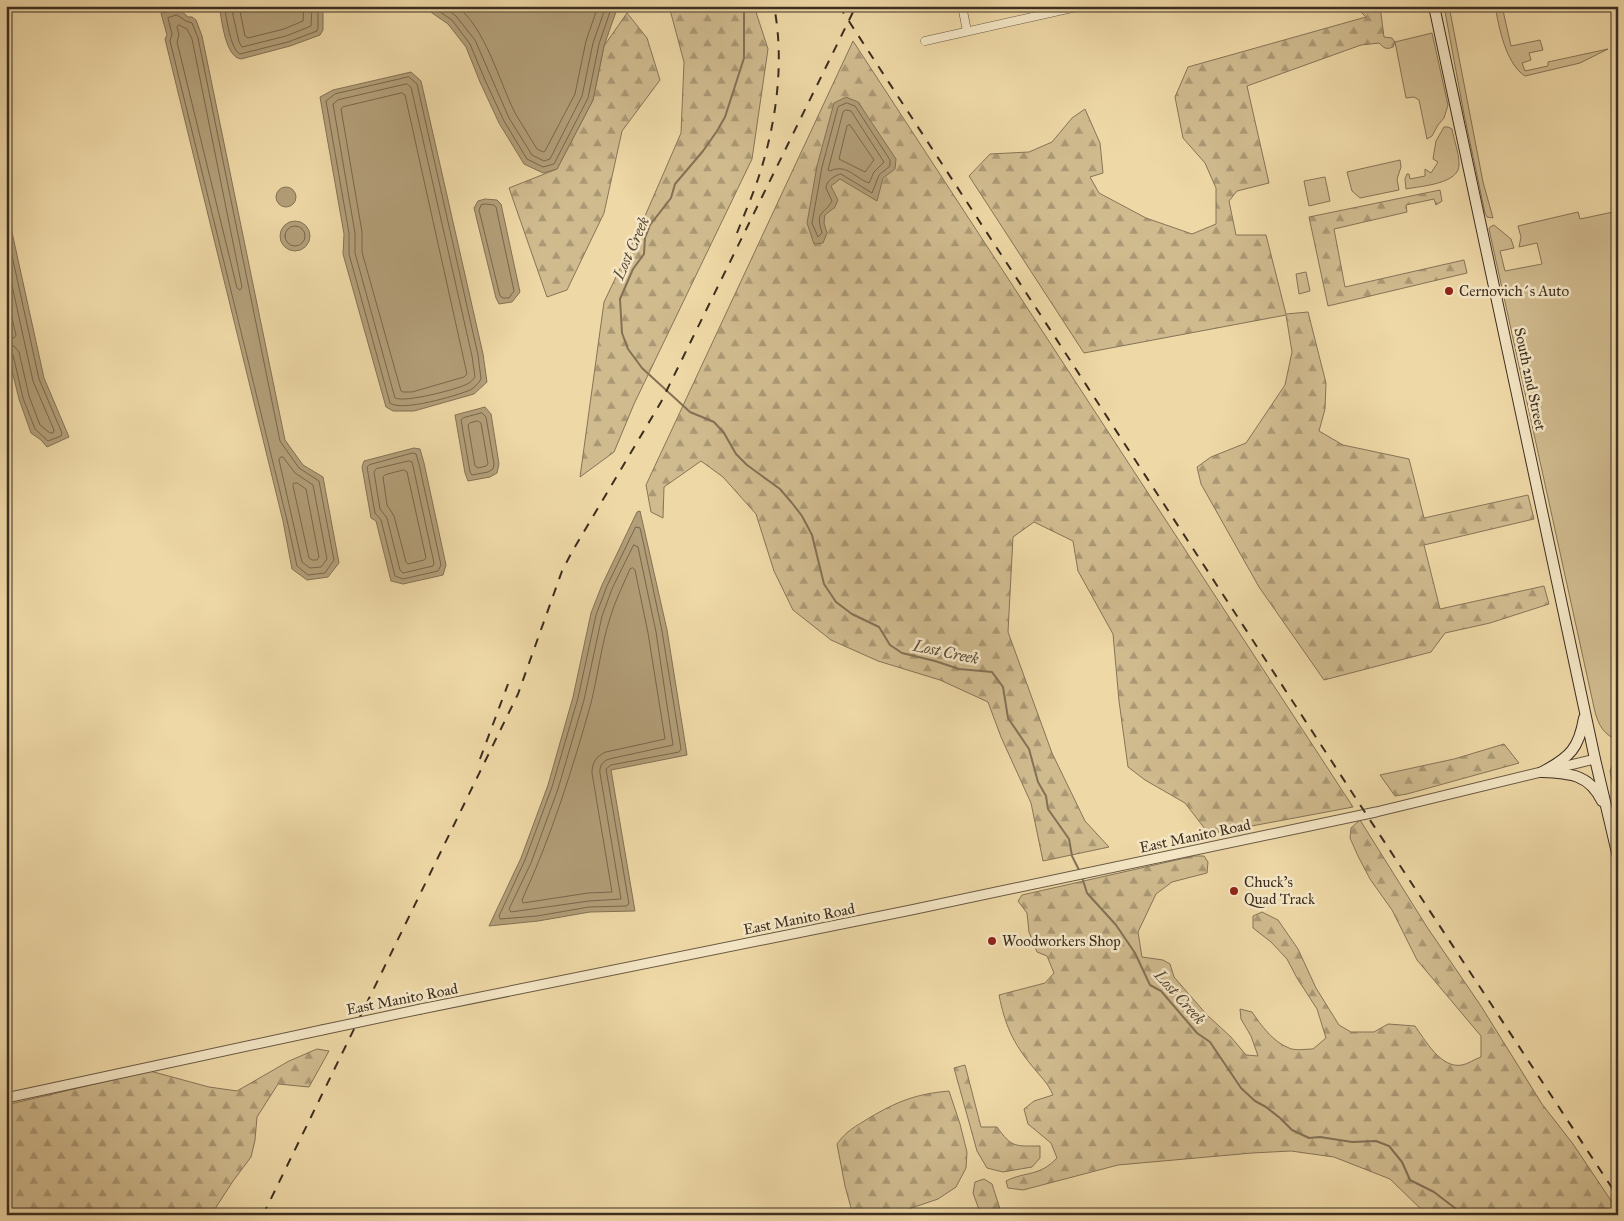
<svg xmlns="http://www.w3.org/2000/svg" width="1624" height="1221" viewBox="0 0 1624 1221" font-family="'IM FELL Great Primer',serif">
<defs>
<pattern id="forest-firs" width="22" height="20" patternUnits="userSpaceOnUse" patternTransform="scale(1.25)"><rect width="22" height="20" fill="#d0bb8f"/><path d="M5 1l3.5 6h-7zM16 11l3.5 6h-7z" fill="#aa9874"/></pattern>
</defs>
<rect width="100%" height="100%" fill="#eed8a6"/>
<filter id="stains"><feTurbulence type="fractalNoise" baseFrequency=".004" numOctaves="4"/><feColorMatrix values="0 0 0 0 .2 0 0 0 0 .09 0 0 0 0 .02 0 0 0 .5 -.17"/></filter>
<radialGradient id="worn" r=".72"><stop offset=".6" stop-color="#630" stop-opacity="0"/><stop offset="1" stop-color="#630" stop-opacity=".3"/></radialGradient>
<path fill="#d0bb8f" stroke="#867458" d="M1444,6H1449L1483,182L1493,218L1487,217L1485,213L1464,114Z
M1495,6H1502L1511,46L1540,40L1543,50L1529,53L1531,60L1522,63L1525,71L1548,66V62L1608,49L1580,63L1525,76C1506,64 1499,28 1495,6Z
M1432,33L1448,105L1444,118L1438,125L1432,136L1427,139L1419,100L1414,97L1406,98L1395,42Z
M1444,127H1448L1452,129C1454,140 1459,153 1459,164C1460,184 1421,186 1406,189L1405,179L1407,174H1409L1410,179L1425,176V169L1431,173L1438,162L1433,159L1436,141Z
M1400,160L1401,167L1397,179L1399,190L1360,198L1352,191L1347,172Z
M1325,177L1330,201L1309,206L1304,181Z
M1618,211V740C1604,735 1599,726 1595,712L1489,229L1490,227L1494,225L1511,239L1514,248L1500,251L1505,271L1542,264L1537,243L1519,247L1521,237L1518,226L1578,212L1580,219Z
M1306,272L1310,291L1299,294L1296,274Z
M1618,762V815L1610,771L1612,766Z"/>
<path fill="url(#forest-firs)" stroke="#867458" d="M669,6H754L768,49L752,159L634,404L614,452L580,477L604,302L642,223L681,133L684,62Z
M1355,6H1380L1384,37L1392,38L1395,42L1393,47C1386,50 1384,48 1379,43L1361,45L1247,86L1269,183L1237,191L1229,201L1236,235H1266L1286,314L1308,312L1326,383L1325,409L1319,431L1343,445L1409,459L1424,518L1528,495L1534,519L1424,545L1440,609L1544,586L1549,604L1490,623L1445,633L1431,652L1324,680L1259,587L1201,484L1197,467L1211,457L1246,443L1285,385L1292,352L1286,315L1084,353L969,176L990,154L1029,152L1052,142L1072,118L1085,109L1100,143L1103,173L1090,177L1099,193L1146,218L1192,234L1216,224V188L1205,163L1183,138L1175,97L1188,67L1366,17Z
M627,13L647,38L660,80L622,131L604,213L567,290L547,297L509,188L557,169L593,100L604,46Z
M853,41L1353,807L1209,834L1185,803L1145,780L1128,767L1119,701L1113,634L1078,571L1073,541L1034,522L1013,537L1008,632L1052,753L1085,821L1109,847L1043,861L1031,803L1001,737L988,702L940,680L878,661L831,640L793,610L774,571L756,514L723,477L701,461L664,487L663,518L651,512L646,485Z
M1440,190L1442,201L1436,205L1434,199L1406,205L1407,212L1334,229L1345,287L1464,260L1467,273L1328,306L1309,217Z
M1504,744L1519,763L1407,794L1395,796L1380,775L1454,759Z
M1360,820L1427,927L1481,1006L1542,1104L1573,1144L1618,1211V1215H1427L1390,1179L1334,1157L1291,1151L1252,1153L1118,1165L1023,1190L1008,1188L1006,1181C1026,1171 1039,1177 1057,1158L1051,1143L1028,1124L1024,1109L1034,1101L1053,1095C1048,1083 1040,1076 1032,1066C1013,1043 1005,1025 999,995L1045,983L1054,973L1047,956L1037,952L1029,932L1027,913L1018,901L1022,895L1194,856H1204L1208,862L1207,873L1172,882L1156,894L1138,932L1142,957L1163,960L1170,964L1174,977L1207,1015L1231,1037L1246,1055L1258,1056L1251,1036L1241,1019L1240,1009L1252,1012C1261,1025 1273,1042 1289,1048C1295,1051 1306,1049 1313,1049L1326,1038L1317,1009L1297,978L1287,959L1271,942L1253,928V916L1262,912L1278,920L1298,949L1316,988L1339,1025L1351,1032H1374L1388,1024L1415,1026C1425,1040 1441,1069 1462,1065C1468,1064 1475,1059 1481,1057V1036L1417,960L1392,910L1370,879L1358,856L1350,838L1351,828Z
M317,1049L329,1051L309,1087L278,1084L257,1117L255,1140L251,1157L233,1181L211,1215H6V1105L150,1071L209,1087L237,1091L289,1061Z
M965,1065L981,1127H997C1012,1148 1015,1146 1040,1146V1158L1032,1167L1003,1172L987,1168L977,1151L954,1068Z
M949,1091L960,1124L967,1152L966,1168L956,1187L938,1199L891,1215H853L845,1186L837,1144C847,1130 855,1127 869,1118C898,1101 916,1094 949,1091Z
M984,1179L992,1184L1002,1215H981L973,1193L975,1182Z"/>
<path fill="#b29e78" stroke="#837155" d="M219,6H323V30L320,35L290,46L241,59C225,57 222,20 219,6Z
M422,6H618L604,46L593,100L557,169L543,173L524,164L499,123L480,82L466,47L448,24Z
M179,9L188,17H192L196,20L202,36L285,440L303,465L323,477L339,563L328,577L307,580L292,569L283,521L165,39L167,35L161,13Z
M411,72L421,81L483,354L487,382L474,394L414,411H393L386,407L343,254L344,234L320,97L333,90Z
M846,97L858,102L896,159L895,169L883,178L877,201L840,179L831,186L838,200L835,207L825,215L824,223L827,233L823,243L814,244L807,223L817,166L834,103Z
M276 197a10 10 0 1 1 20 0a10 10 0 1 1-20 0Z
M485,199L497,200L501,204L520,292L512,302L499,304L496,298L474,208L478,201Z
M6,205L44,378L69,437L47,447L41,440L31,433L19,399L6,346Z
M280 236a15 15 0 1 1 30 0a15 15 0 1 1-30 0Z
M485,407L491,414L499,464L497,473L490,477L468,481L465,473L455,415Z
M414,448L420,449L424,463L446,565L443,575L403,584L391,581L376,521L371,518L362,467L364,461Z
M640,511L667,630L687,755L611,770L635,911L590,912L538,921L489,926L521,858L548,785L573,697L591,613L602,585L637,512Z"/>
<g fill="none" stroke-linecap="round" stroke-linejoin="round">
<path stroke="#78664c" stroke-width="1" d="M224,6C227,18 230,49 240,54L288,42L317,31L318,28V6
M231,6L239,42L242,47L286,36L311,26L312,6
M239,6L245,36L248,38L284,29L303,21L304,6
M431,6L452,20L470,44L485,80L504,121L527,159L543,167L554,164L588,98L599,44L612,6
M442,6L456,16L475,40L509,118L532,155L544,161L550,159L582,96L593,43L606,6
M456,6C485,26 499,81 515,113C522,125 530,137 537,149L543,152L545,151L575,94L586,41L598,6
M177,15L186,21L192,23L198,38L280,441L299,468L319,481L334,560L325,573L308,575L297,566L287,520L170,41L172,34L168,18Z
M179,25L187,29L192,39L242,287L240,290L237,288L177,42L179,35L177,27Z
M409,77L417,84L478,355L481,379C479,383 474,388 470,390C456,396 401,412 390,403L349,254V233L326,101L335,94Z
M407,84L411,87L472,356L475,377C473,379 472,381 469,383C460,389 404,403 395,398L355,253V233L333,104L338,100Z
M402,93L405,95L467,374L464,377L412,392H403L401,391L362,252V232L341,109L343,107Z
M847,103L855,106L890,160V166L879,175L872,193L841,174C835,175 826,181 826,188L832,201C823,217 815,209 822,233L818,237L812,223L822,167L838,107Z
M846,110L851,111L884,162L874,172L869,183C855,178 846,163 830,171L828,170L843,112Z
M850,125L874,160L865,172L839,159L847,126Z
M486,204L494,205L496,207L514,291L509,298H503L500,296L479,210L481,205Z
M285 236a10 10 0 1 1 20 0a10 10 0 1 1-20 0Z
M6,228L39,379L62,433L61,436L48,441L35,429L23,398L13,355L11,352L6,351
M6,258L33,381L54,430L53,433H50L40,425L29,396L19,352L14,346L6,345
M6,292L16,335L14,338L6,337
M482,413L486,417L494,464L493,469L488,472L472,475L470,472L461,420L463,418Z
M478,421L481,423L488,464L486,466L478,468L475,466L468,425L470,423Z
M413,453L416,454L419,464L441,565L438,571L403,579L395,576L381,520L375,513L367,467L369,465Z
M281,457H283L295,473L313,485L327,559L321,567L310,568L302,562L279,460Z
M409,461L412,462L413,466L434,563L433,566L403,573L400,570L387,518L380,509L374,472L376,469Z
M404,470L407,472L426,558L424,560L408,564L406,562L394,516L387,505L383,477L385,475Z
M294,483H297L306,489L319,557L317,560H312L309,558L293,486Z
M636,527L640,528L643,541L662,631L681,749L679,752L611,765L606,769L629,904L626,906L589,907L537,916L500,919L499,916L525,860L552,787L578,698L596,615L607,586Z
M634,545L638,547L656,632L673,745L609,759C603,761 599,766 600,773L621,899L589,901L511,912L509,909L531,863L558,789L584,700L602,616L612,589Z
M633,568L635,570L648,633L665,739L606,752C596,756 592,763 592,773L612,892L588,893L523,903L522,900C551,837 572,771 591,703C598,675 601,646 610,618C615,601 623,585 630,569Z"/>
<path stroke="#837155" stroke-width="2" d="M744,6V58L725,117L717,131L703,151L675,184L671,198L650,225L645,238L644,254L633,269L620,299L622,333L628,349L642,368L690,412L714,422L724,433L736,454L747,465L780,489L792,503L802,516L812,535L824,584L836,602L852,614L879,627L890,645L902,653L935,661L959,669L992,672L1003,687L1008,718L1029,749L1038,782L1046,796L1048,809L1069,839L1072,856L1080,872
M1082,877L1087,893L1116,925L1135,953L1150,985L1161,991L1197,1033L1210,1042L1241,1088L1255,1101L1266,1107L1280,1118L1292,1130L1309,1138L1320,1137L1352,1142L1376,1141L1389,1146L1402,1162L1410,1180L1434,1192L1464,1215"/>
<defs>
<path id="minor" d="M962,6L967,31
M925,41L1081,6"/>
<path id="tertiary" d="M421,1009L911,910L1376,812L1595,759
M6,1098L322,1030"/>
<path id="secondary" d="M1434,6L1595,759L1618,857
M1544,771C1570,757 1579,748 1584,718
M1542,772C1569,773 1589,774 1602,801"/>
</defs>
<use href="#minor" stroke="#695842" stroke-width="9"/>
<use href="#tertiary" stroke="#695842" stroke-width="11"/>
<use href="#secondary" stroke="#3d2e20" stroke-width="12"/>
<use href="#minor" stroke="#f4e6c5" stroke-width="8"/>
<use href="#tertiary" stroke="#f4e6c5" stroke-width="9"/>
<use href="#secondary" stroke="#f4e6c5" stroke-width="10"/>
<path stroke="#3d2e20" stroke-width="2" stroke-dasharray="9 9" stroke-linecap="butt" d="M839,6L1370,820L1618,1197
M737,233C744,215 752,197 758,179C776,125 785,63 774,6
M480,759L508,684
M263,1215L518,694L562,571L573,550L661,402L856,6"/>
<defs>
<path id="tertiary-bridge" d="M322,1030L421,1009"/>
</defs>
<use href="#tertiary-bridge" stroke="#695842" stroke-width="11" stroke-linecap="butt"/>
<use href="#tertiary-bridge" stroke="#f4e6c5" stroke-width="9"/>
</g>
<g fill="#8f2418" stroke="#f4e6c5" stroke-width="2">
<circle cx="1449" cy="291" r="5"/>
<circle cx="1234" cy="891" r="5"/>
<circle cx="992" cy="941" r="5"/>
</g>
<g text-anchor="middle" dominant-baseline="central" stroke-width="5" stroke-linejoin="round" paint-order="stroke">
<g font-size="15" fill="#3d2e20" stroke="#f4e6c5" text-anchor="start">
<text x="1459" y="291">Cernovich´s Auto</text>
<text x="1244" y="882">Chuck's<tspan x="1244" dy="17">Quad Track</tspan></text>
<text x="1002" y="941">Woodworkers Shop</text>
</g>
<g font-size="15" fill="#3d2e20" stroke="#f4e6c5">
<text transform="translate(1530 379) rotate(78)">South 2nd Street</text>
<text transform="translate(1195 836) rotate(-12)">East Manito Road</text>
<text transform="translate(799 919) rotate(-11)">East Manito Road</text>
<text transform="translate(402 999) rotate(-11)">East Manito Road</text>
</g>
<g font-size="16" font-style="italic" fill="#5a4a36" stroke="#f4e6c5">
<text transform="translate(631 248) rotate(-66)">Lost Creek</text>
<text transform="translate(946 652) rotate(12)">Lost Creek</text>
<text transform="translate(1180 997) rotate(48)">Lost Creek</text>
</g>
</g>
<rect width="1624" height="1221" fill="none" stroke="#eed8a6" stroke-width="25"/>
<rect x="8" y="8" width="1609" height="1206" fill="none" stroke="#3d2e20" stroke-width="2.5"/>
<rect x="12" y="12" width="1599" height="1196" fill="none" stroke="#3d2e20"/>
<rect width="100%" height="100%" filter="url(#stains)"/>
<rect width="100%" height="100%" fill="url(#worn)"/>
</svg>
